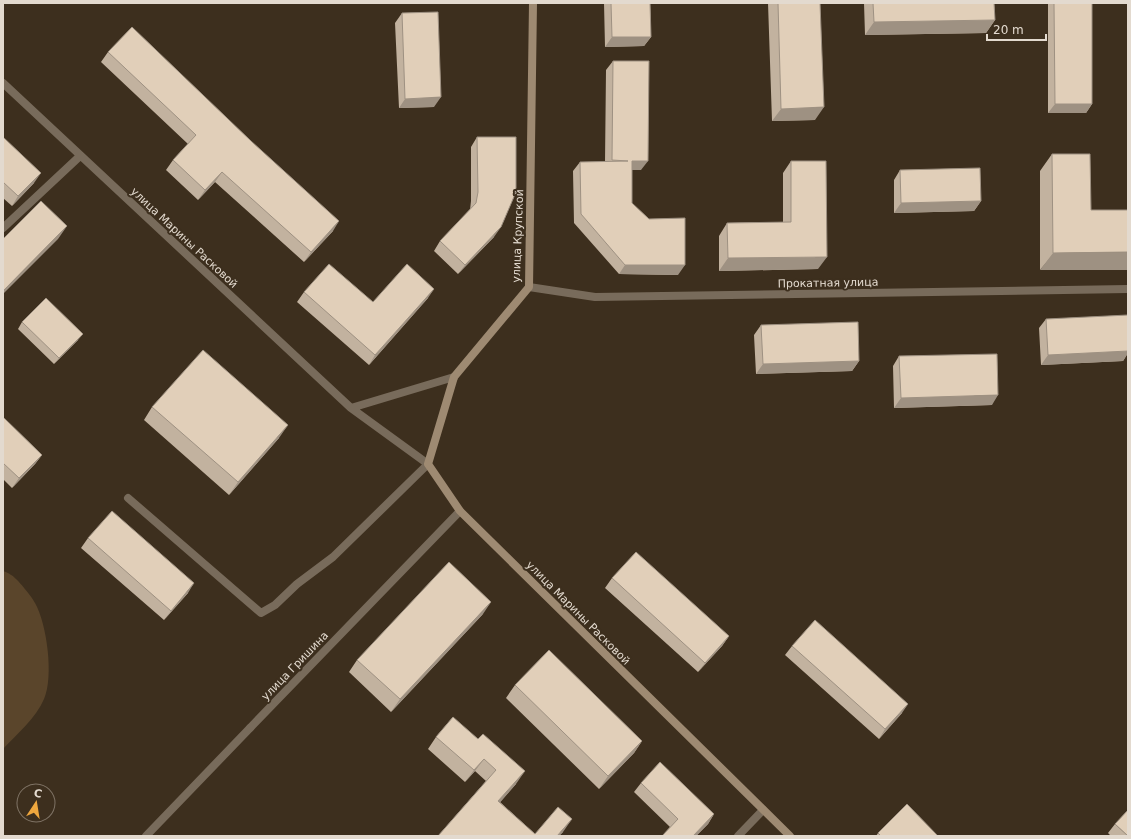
<svg xmlns="http://www.w3.org/2000/svg" width="1131" height="839" viewBox="0 0 1131 839" font-family="'DejaVu Sans',sans-serif">
<rect width="100%" height="100%" fill="#3d2f1e"/>
<path fill="#5a452b" d="M3,571C6,572 9,573 11,575C16,577 33,598 35,603C47,624 54,677 44,699C36,718 17,734 3,749Z"/>
<g fill="none" stroke-linecap="round" stroke-linejoin="round">
<path stroke="#786b5b" stroke-width="8" d="M128,498L261,613L275,605L297,584L333,557L428,464
M146,836L250,728"/>
<path stroke="#786b5b" stroke-width="8" d="M3,83L351,408L428,464
M3,228L80,156
M529,287L595,297L1128,289
M351,408L454,377
M250,728L460,511
M738,836L763,810"/>
<path stroke="#9e8a72" stroke-width="8" d="M533,3L529,287L454,377L428,464L460,511L790,836"/>
</g>
<path fill="#c2b29f" d="M604,3H650L651,37L644,46L605,47Z
M768,3H820L815,120L772,121Z
M864,3H994L995,20L986,33L865,35Z
M1048,3H1092V104L1086,113H1048Z
M402,13L434,107L399,108L395,23Z
M108,52L333,231L304,262L215,182L198,200L166,170L173,160L188,144L101,62Z
M613,61L641,170H632V203L678,275L619,274L574,223L573,171L580,162H605L606,70Z
M3,137L34,183L12,206L3,198Z
M477,137L494,237L458,274L434,251L440,241L470,210L471,201V147Z
M1052,154L1091,210L1040,270V171Z
M791,161L818,269L719,271V236L727,223L783,222V173Z
M900,170L981,201L974,211L894,213V180Z
M304,292L373,302L428,298L369,365L297,302Z
M1046,319L1128,323V353L1123,361L1041,365L1039,328Z
M22,322L78,340L54,364L18,329Z
M761,325L859,361L852,371L756,374L754,335Z
M899,356L992,405L894,408L893,366Z
M152,407L279,438L229,495L144,420Z
M3,417L42,455L35,464L12,488L3,479Z
M88,538L188,593L164,620L81,548Z
M612,578L729,636L722,646L698,672L605,588Z
M483,614L391,712L349,672L357,660Z
M792,646L902,713L879,739L785,655Z
M515,685L642,741L634,753L599,789L506,698Z
M453,717L516,784L500,802L535,834L563,832L559,836H438L486,781L475,771L465,782L428,749L436,737Z
M641,783L714,814L708,824L696,836H662L670,827L634,792Z
M1115,824L1128,836H1111L1108,833Z
M878,833L938,836H876Z"/>
<path fill="#9e9182" d="M995,20L986,33L865,35L874,22Z
M612,37H651L644,46L605,47Z
M441,97L434,107L399,108L405,99Z
M1055,104H1092L1086,113H1048Z
M824,107L815,120L772,121L781,109Z
M632,161H648L641,170H626Z
M222,172L215,182L198,200L205,190Z
M41,173L34,183L12,206L18,196Z
M981,201L974,211L894,213L901,203Z
M339,221L333,231L304,262L311,252Z
M67,226L58,239L3,294V291Z
M501,227L494,237L458,274L465,265Z
M1128,252V270H1040L1053,253Z
M827,257L818,269L719,271L728,258Z
M625,265H685L678,275L619,274Z
M434,289L428,298L369,365L375,355Z
M83,334L78,340L54,364L59,358Z
M1128,351V353L1123,361L1041,365L1048,355Z
M859,361L852,371L756,374L763,364Z
M998,395L992,405L894,408L901,398Z
M288,425L279,438L229,495L238,482Z
M42,455L35,464L12,488L19,478Z
M194,583L188,593L164,620L171,611Z
M491,602L483,614L391,712L400,699Z
M729,636L722,646L698,672L705,663Z
M908,704L902,713L879,739L885,729Z
M642,741L634,753L599,789L608,776Z
M484,759L475,771L465,782L474,770Z
M525,771L516,784L490,814L498,801Z
M714,814L708,824L696,836H693Z
M572,819L563,832L559,836H557Z"/>
<path fill="#e1cfb9" stroke="#9e9182" d="M611,3H650L651,37H612Z
M778,3H820L824,107L781,109Z
M873,3H994L995,20L874,22Z
M1054,3H1092V104H1055Z
M438,12L441,97L405,99L402,13Z
M132,27L251,141L339,221L311,252L222,172L205,190L173,160L196,135L108,52Z
M613,61H649L648,161H632V203L649,219L685,218V265H625L581,214L580,162L628,161L612,160Z
M3,137L41,173L18,196L3,182Z
M477,137H516V192L501,227L465,265L440,241L476,203L478,192Z
M1052,154H1090L1091,210H1128V252L1053,253Z
M791,161H826L827,257L728,258L727,223L791,222Z
M980,168L981,201L901,203L900,170Z
M41,201L67,226L3,291V239Z
M329,264L373,302L407,264L434,289L375,355L304,292Z
M46,298L83,334L59,358L22,322Z
M1128,315V351L1048,355L1046,319Z
M858,322L859,361L763,364L761,325Z
M203,350L288,425L238,482L152,407Z
M997,354L998,395L901,398L899,356Z
M3,417L42,455L19,478L3,463Z
M112,511L194,583L171,611L88,538Z
M636,552L729,636L705,663L612,578Z
M449,562L491,602L400,699L357,660Z
M815,620L908,704L885,729L792,646Z
M549,650L642,741L608,776L515,685Z
M453,717L478,739L483,734L525,771L498,801L535,834L558,807L572,819L557,836H438L496,770L484,759L474,770L436,737Z
M660,762L714,814L693,836H662L678,819L641,783Z
M907,804L938,836H881L878,833Z
M1128,810V836L1115,824Z"/>
<g text-anchor="middle" dominant-baseline="central" stroke-width="4" stroke-linejoin="round" paint-order="stroke">
<g font-size="11" fill="#e3dacf" stroke="#3d2f1e">
<text transform="translate(518 236) rotate(-88)">улица Крупской</text>
<text transform="translate(184 238) rotate(43)">улица Марины Расковой</text>
<text transform="translate(828 283) rotate(-1)">Прокатная улица</text>
<text transform="translate(578 613) rotate(45)">улица Марины Расковой</text>
<text transform="translate(295 666) rotate(-46)">улица Гришина</text>
</g>
</g>
<rect width="1131" height="839" fill="none" stroke="#e3dacf" stroke-width="8"/>
<g transform="translate(36 803) rotate(12)"><circle r="19" fill="#3d2f1e" stroke="#7f7365"/>
<path d="M0-3L7 15L0 10L-7 15Z" fill="#efa73e"/>
<text y="-6" font-size="11" font-weight="bold" text-anchor="middle" fill="#e3dacf">С</text>
</g>
<path d="M987 34v6h59v-6" fill="none" stroke="#e3dacf" stroke-width="2"/>
<text x="993" y="34" font-size="12" fill="#e3dacf" stroke="#3d2f1e" stroke-width="3" paint-order="stroke">20 m</text>
</svg>
